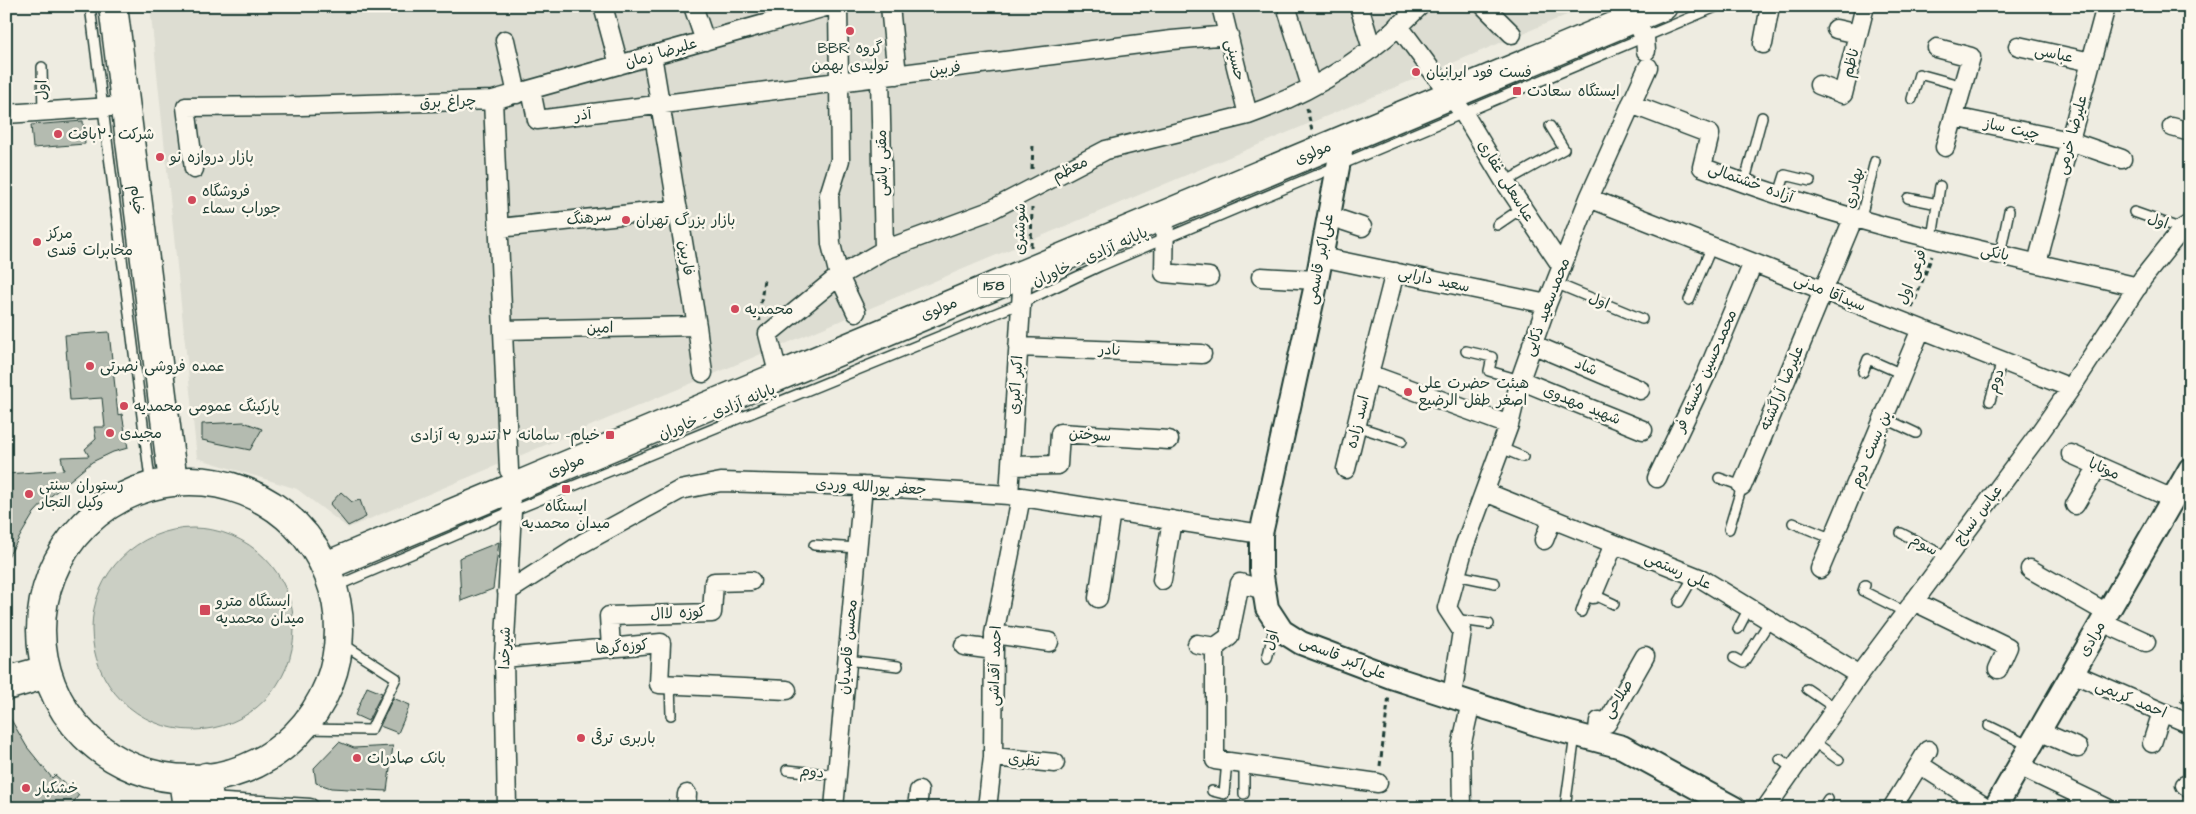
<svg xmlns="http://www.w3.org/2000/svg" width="2196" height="814" viewBox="0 0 2196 814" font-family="'Architects Daughter','Playpen Sans Arabic',sans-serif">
<rect width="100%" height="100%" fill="#eeece1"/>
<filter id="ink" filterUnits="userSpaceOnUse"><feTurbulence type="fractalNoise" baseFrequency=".02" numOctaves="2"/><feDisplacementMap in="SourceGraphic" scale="10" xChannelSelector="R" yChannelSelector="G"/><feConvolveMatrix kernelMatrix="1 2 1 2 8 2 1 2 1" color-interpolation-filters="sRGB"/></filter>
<g filter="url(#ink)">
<path fill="#ddddd2" d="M150,6H1588L348,528L297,489L197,458Z"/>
<path fill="#cbcfc4" stroke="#75867c" d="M92 629a101 101 0 1 1 202 0a101 101 0 1 1-202 0Z"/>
<path fill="#b4bbb0" stroke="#1f3d34" d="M83,121L85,144L33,148L31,125Z
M109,332L118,415L122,414L128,448L113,452L92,462L46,500L34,513L6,560V474L64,470L61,457L89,456L85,449L96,439L94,427H105L102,398L70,400L65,335Z
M244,422L262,429L250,450L202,440V424Z
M341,492L352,502L360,500L366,517L348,526L330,504Z
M499,542L493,589L461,601L459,558Z
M367,687L382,693L368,721L355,715Z
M393,698L410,705L398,733L380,726Z
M6,711L27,747L52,778L55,775L79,795L69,808H6Z
M339,742L354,748L393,746L387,791L331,788L316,783L314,768Z"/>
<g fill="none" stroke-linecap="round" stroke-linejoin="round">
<defs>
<path id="service" d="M90,6L151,487
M42,67L43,113
M1912,99L1919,74L1963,86
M1505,182L1564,149L1550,126
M1744,184L1762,117
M1779,194L1785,175L1810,181
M1908,198L1938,204
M2134,212L2182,229
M1860,221L1875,161
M1497,225L1522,208
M1932,238L1940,186
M2000,254L2009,211
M1555,283L1642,319
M1689,300L1712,246
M1466,351L1492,357L1489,371L1520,380
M1863,372L1868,359L1902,374
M1990,401L2002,361
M1884,418L1916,433
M1356,426L1402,441
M1501,448L1523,457
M1719,478L1742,486L1729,529
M1793,523L1833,539
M1901,533L1947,557
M814,545L857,548
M1456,575L1495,583
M1865,585L1863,591L1905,612
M334,587L512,511L1021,303L1100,266L1718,6
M1679,602L1694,576
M1581,612L1588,592L1614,604
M1454,619L1489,624
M1738,629L1749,608
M1734,658L1743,663L1770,621
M1267,659L1275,625
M847,660L898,666
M670,684L671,715
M1807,689L1835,708
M6,696L50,683
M1989,726L2030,746
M303,729L371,730L396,678L340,642
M1813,741L1839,760
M1780,759L1793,769
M787,770L837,775
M1212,791L1224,794L1227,761
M1244,794V764
M1565,808L1575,735
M1822,808L1828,799"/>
<path id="minor" d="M603,6L619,65
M693,6L705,41
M838,6L840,160L829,195L831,244L839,276L856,312
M890,6L897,75
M1221,6L1248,115
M1359,6L1372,49
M1484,6L1512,34
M1288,12L1311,86
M1634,19L1645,38L1646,51
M1398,25L1464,114L1505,182L1562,267
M1836,29L1858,34
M505,40L517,94
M1763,44L1770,6
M2018,46L2091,62
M1937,48L1971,57L1945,147
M652,55L697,326L703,373
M880,77L884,250
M1819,85L1843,94L1865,6
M531,90L537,120L1172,40L1229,35
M493,100L829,6
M1631,104L1710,134L1702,167C1842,223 1991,252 2138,287
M6,114L125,106
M1954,117L2070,141L2122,159
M2172,127L2190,132
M194,169L186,107L301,106L493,100L509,470
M1589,198L2071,388
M1165,214L1164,273L1209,277
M1329,216L1362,227
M499,228L678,209
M1321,257L1547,304
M2037,263L2106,6
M1395,272L1369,374L1509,425
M1261,277L1317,280
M503,330L697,326
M1532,344L1640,390
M1018,347L1202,354
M779,377L768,334L839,276L884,250L987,212L1106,150L1248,115C1313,92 1372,55 1420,6
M1520,380L1643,430
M2071,454L2173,499
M1011,466L1058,465L1060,433L1169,440
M1346,469L1369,374
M1657,478L1707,373L1753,263
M1742,486L1853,219
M1485,492L1702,579L1859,675
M1009,495L1023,274
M2075,505L2098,466
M1544,540L1552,519
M1820,569L1921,329
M2030,569L2107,613
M1162,580L1172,520
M1264,590L1240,583L1229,637L1215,647V760L1378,783
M507,592L583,543L680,490L721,482L863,486L1009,495L1261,534
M1593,594L1614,544
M1098,598L1111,511
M1913,601L2008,647L1998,669
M2102,622L2146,642
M994,634L1049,642
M1197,644L1215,647
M964,646L994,650
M611,648L609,616L712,613L714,582L751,581
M504,658L661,643L659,684L787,690
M2072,673L2190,724
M1452,696L1462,631L1447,608L1464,547L1509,425L1520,380L1547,304L1589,198L1648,67
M2039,731L2078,748
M1597,740L1599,721L1607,723L1645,656
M2152,743L2162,712
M993,757L1055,763
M1920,765L1987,808
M2019,766L2107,808
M2185,785L2190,788
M209,802L310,808
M507,808L504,658L512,511L509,489
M686,808L687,794
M834,808L863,486
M917,808L919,791
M987,808L993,757L994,634L1021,497
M1462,808L1461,747L1471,702
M1766,808L1859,675L2036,438L2071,388L2143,278L2182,229L2190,224
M1892,808L1928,750"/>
<path id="tertiary" d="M1343,140L1317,280L1261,534V570L1267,608L1282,631L1301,643L1391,677L1536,724L1622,747L1734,808
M1995,808L2190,469"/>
<path id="primary" d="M113,6L173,482
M41 630a149 149 0 1 1 298 0a149 149 0 1 1-298 0Z
M326,566L1663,6
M6,681L46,670
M206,777L210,808
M184,779L188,808"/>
</defs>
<use href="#service" stroke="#1f3d34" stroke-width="12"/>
<use href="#minor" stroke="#1f3d34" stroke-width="21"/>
<use href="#tertiary" stroke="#1f3d34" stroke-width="26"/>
<use href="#primary" stroke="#1f3d34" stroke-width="31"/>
<path stroke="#1f3d34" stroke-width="3" stroke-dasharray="5 4" stroke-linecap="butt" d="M1307,108L1312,131
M1032,169L1033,145
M1031,247L1032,208
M1912,308L1932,256
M760,321L759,317L764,279
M2181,703L2190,685
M1380,766L1389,695
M1375,808L1376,800"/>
<use href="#service" stroke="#fbf7ec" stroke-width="9"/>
<use href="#minor" stroke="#fbf7ec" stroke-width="18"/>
<use href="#tertiary" stroke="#fbf7ec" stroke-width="22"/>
<use href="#primary" stroke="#fbf7ec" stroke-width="28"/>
</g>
</g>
<g fill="#d1495b" stroke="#fbf7ec" stroke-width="2">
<circle cx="850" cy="31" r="5"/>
<circle cx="1416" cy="72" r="5"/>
<rect x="1512" y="86" width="10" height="10" rx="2.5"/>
<circle cx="58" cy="134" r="5"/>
<circle cx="160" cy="157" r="5"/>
<circle cx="192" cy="200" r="5"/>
<circle cx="626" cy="220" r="5"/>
<circle cx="37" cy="242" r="5"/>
<circle cx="735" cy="309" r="5"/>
<circle cx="90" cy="366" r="5"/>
<circle cx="1408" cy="392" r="5"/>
<circle cx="124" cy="406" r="5"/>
<circle cx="110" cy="433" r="5"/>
<rect x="605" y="430" width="10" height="10" rx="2.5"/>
<rect x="561" y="484" width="10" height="10" rx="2.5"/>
<circle cx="29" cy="494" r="5"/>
<rect x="199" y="604" width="12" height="12" rx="2.5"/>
<circle cx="581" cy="738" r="5"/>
<circle cx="357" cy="758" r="5"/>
<circle cx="26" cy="788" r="5"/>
</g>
<g text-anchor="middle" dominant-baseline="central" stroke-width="5" stroke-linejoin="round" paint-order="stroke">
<rect fill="#fbf7ec" stroke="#61756b" stroke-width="1" x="978" y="274.5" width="32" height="23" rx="4"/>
<g font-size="14" font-weight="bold" fill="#1f3d34">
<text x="994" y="286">158</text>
</g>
<g font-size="15" fill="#1f3d34" stroke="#fbf7ec" text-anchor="start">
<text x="850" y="48" text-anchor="middle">BBR گروه<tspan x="850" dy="17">تولیدی بهمن</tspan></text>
<text x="1426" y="72">فست فود ایرانیان</text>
<text x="1527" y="91">ایستگاه سعادت</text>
<text x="68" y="134">شرکت ۲۰بافت</text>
<text x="170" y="157">بازار دروازه نو</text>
<text x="202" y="191">فروشگاه<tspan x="202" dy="17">جوراب سماء</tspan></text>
<text x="636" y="220">بازار بزرگ تهران</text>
<text x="47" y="233">مرکز<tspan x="47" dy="17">مخابرات قندی</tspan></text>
<text x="745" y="309">محمدیه</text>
<text x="100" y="366">عمده فروشی نصرتی</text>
<text x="1418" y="383">هیئت حضرت علی<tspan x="1418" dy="17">اصغر طفل الرضیع</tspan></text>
<text x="134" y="406">پارکینگ عمومی محمدیه</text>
<text x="120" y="433">مجیدی</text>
<text x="600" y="435" text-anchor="end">خیام- سامانه ۲ تندرو به آزادی</text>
<text x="39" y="485">رستوران سنتی<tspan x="39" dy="17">وکیل التجار</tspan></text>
<text x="566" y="506" text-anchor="middle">ایستگاه<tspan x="566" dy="17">میدان محمدیه</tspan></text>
<text x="216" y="601">ایستگاه مترو<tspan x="216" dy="17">میدان محمدیه</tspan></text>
<text x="591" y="738">باربری ترقی</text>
<text x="367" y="758">بانک صادرات</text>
<text x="36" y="788">خشکبار</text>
</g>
<g font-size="15" fill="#1f3d34" stroke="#fbf7ec">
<text transform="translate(661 53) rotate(-16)">علیرضا زمان</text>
<text transform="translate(2054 54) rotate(12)">عباسی</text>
<text transform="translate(1235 60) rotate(76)">حسینی</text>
<text transform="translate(1851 63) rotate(-76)">ناظم</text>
<text transform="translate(945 69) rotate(-7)">فربین</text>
<text transform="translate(42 90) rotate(-91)">اول</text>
<text transform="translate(448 102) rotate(-2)">چراغ برق</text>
<text transform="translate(583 115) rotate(-7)">آذر</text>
<text transform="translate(2012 129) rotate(12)">چیت ساز</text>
<text transform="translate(2072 135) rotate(-75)">علیرضا خرمی</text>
<text transform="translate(1313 153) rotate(-23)">مولوی</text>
<text transform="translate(882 163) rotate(-91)">مقنی باشی</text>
<text transform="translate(1070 169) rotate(-27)">معظم</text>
<text transform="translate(1506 181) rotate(58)">عباسعلی غفاری</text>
<text transform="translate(1751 183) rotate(20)">آزاده خشتمالی</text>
<text transform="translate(1854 188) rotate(-77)">بهادری</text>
<text transform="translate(137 200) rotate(83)">خیام</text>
<text transform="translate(589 218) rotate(-6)">سرهنگ</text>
<text transform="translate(2158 221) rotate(19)">اول</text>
<text transform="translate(1020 229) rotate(-89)">شوشتری</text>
<text transform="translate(1995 253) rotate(13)">بانکی</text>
<text transform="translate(1090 257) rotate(-24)">پایانه آزادی - خاوران</text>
<text transform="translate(686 258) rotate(81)">فاربین</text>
<text transform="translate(1320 259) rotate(-79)">علی‌اکبر قاسمی</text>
<text transform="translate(1912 277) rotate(-69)">فرعی اول</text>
<text transform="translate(1434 280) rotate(12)">سعید دارابی</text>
<text transform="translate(1830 293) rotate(22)">سیدآقا مدنی</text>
<text transform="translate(1599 301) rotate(22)">اول</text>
<text transform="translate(1547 307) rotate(-69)">محمدسعید ذکایی</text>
<text transform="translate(939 309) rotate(-23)">مولوی</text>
<text transform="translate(600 328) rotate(-1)">امین</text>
<text transform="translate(1110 350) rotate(2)">نادر</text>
<text transform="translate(1586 367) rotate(23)">شاد</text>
<text transform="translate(1706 371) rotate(-66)">محمدحسین خسته فر</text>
<text transform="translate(1996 381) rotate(-72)">دوم</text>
<text transform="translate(1016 385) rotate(-86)">اکبر اکبری</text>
<text transform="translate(1782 388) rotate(-67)">علیرضا آراگشته</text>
<text transform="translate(1582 405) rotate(22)">شهید مهدوی</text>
<text transform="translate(717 412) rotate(-22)">پایانه آزادی - خاوران</text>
<text transform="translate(1358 422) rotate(-76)">اسد زاده</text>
<text transform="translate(1090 435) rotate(4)">سوختن</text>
<text transform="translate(1871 449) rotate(-67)">بن بست دوم</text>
<text transform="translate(566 466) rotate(-22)">مولوی</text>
<text transform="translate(2104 469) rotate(24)">موتابا</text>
<text transform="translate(871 487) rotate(3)">جعفر پورالله وردی</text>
<text transform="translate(1978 515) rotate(-53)">عباس نساج</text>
<text transform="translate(1924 545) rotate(28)">سوم</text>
<text transform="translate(1678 571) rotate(24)">علی رستمی</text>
<text transform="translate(678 613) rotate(-3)">کوزه لاال</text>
<text transform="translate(2092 639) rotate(-60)">مرادی</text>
<text transform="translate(1271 640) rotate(-76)">اول</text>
<text transform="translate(622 647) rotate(-5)">کوزه‌گرها</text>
<text transform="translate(848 647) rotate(-85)">محسن قاصدیان</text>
<text transform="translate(505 648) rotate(-89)">شیرخدا</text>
<text transform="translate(1343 658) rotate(22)">علی‌اکبر قاسمی</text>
<text transform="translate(995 666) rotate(-88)">احمد آقداشی</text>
<text transform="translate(1618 699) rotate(-57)">صلاحی</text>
<text transform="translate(2131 699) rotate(23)">احمد کریمی</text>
<text transform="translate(1024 760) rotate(6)">نظری</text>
<text transform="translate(812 772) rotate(6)">دوم</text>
</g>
</g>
<rect width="2196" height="814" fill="none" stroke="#fbf7ec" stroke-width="25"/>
<rect x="12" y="12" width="2171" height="789" fill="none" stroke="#1f3d34" stroke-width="2" filter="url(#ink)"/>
</svg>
